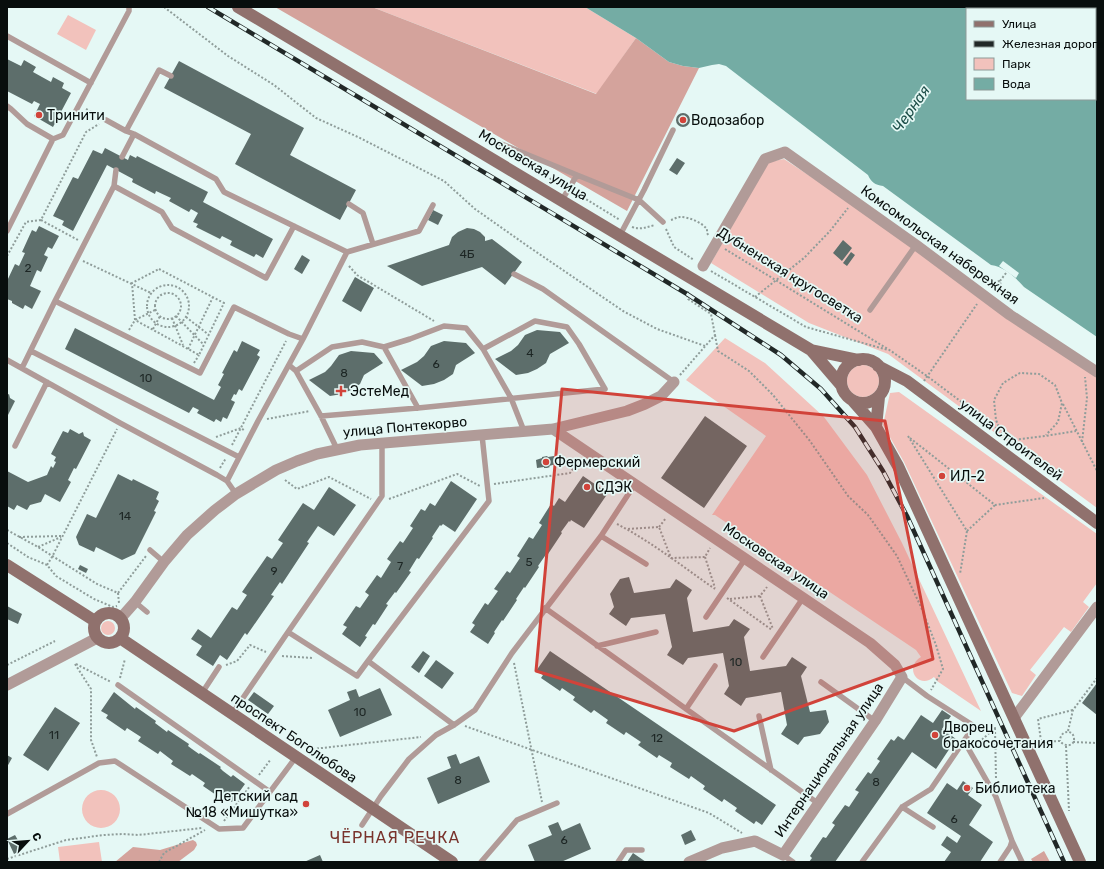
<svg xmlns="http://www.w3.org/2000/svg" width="1104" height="869" viewBox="0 0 1104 869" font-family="Rubik,sans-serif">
<rect width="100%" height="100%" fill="#e5f8f5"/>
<path fill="#f2c2bc" d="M372,7H585L636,38L597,94Z
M68,15L96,30L86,50L57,34Z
M784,159L848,201L1097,374V508L888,354L809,323L711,263L768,162Z
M725,338L765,363L824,417L867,475L902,543L981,711L937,681L934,677C919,690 903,668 921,657L916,650L715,515H712L766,436L686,380Z
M847 381a16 16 0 1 1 32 0a16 16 0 1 1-32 0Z
M899,392L1097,534V583L1083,602L1089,607L1071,632L1064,627L1030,670L1036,675L1022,696L1012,693L904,462L883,425L890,393Z
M101 628a7 7 0 1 1 14 0a7 7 0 1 1-14 0Z
M82 809a19 19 0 1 1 38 0a19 19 0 1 1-38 0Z
M99,842L102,862H60L58,847Z"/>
<path fill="#d4a39c" d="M275,7H372L596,94L636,38L669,62L683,66L699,68L627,211Z
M193,840L196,842L197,845L194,850L178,862H115L133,847L160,850Z
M1044,851L1050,862H1033L1031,859Z"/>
<path fill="#74aca4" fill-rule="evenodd" d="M585,7H1097V337L1024,287C1015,277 1005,267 991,265L883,186C875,185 871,182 868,175L726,66L719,64L712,65L699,68L683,66L669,62L636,38ZM967,9H1095V99H967Z"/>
<path fill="#e5f8f5" d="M1003,261L1019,273L1016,278L999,266Z"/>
<path fill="#5d6e6b" d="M7,59L21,66L24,60L36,67L33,72L51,82L53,77L64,83L62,88L71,93L53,127L34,116L40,104L34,101L32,104L7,91Z
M179,61L304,128L290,155L356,190L340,220L235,164L251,134L164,88Z
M676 120a7 7 0 1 1 14 0a7 7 0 1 1-14 0Z
M105,148L128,160L130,155L136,158L137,156L208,192L203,202L273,239L263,258L256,254L254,257L230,245L232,241L222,236L220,239L196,227L198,224L193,222L198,213L191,209L189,212L169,201L171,198L156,191L155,194L132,182L133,179L107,165L73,231L62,225L64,221L53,216L73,177L78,179L93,150L102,154Z
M677,158L685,163L677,175L669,170Z
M433,210L443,215L438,225L428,220Z
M39,226L59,236L52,249L48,247L44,255L48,257L41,272L37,270L30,286L41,291L32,309L25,305L23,309L12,303V301L7,299V281L15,264L19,266L25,253L22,252L32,230L36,232Z
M467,228L474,229L480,232L485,237V241L492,239L522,262L505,285L482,267L422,286L387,266L449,245L452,237L458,232Z
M843,240L852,248L842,261L833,253Z
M851,252L855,255L847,266L843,263Z
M302,255L310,260L302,274L294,269Z
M355,277L374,288L361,312L342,301Z
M75,328L214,400L221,387L218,385L224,374L222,373L234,350L237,352L242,341L260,350L257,355L260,357L242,391L239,389L236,395L234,394L231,400L235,402L227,419L223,417L221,422L216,419L214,422L197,413L199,410L193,407L189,413L65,349Z
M537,330L560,332L569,343L550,354L546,363L537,369L528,373L516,375L495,359L511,351L518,345L525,335Z
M444,341L466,343L475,353L456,365L453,374L444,380L434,384L422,386L401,370L417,362L424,356L431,346Z
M351,351L374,353L383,363L364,375L360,384L351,390L342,394L330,396L309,380L325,372L331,366L339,355Z
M9,394L10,398L15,401L7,417V395Z
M705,416L747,446L704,508L661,478Z
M70,429L79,434L83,432L84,436L91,440L76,469L74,468L68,480L71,482L60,502L45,494L41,502L30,505L27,510L17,505L14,510L7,506V471L28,482L47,475L51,466L53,468L56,462L54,461L56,457L51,454L63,431L68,433Z
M547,456L548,457L554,456L556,464L549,466L550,467L547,468H544V467L537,468L536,460L542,458V457Z
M118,474L132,481L133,479L159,492L156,499L159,501L154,511L156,512L135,554L122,560L96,547L94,552L79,545L76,537L87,514L96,518Z
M583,476L608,493L584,528L571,520L570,522L569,521L561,532L562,533L548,554L547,553L538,566L539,567L525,588L524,587L516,599L517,600L503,621L502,620L494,632L495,633L488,644L470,632L475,625L472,623L485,603L488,605L498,591L494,589L507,571L510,573L520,558L517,556L529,537L533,539L542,525L539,523L551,504L554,506L559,498L565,502Z
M451,481L477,499L455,532L443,524L441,526L440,525L432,537L433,538L419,559L417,558L409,571L411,572L396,593L395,592L386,604L388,605L375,625L373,624L365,636L367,637L360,647L342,634L347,627L343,625L356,606L360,608L369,595L365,592L377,575L381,578L391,562L387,559L400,541L403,543L413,528L410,526L421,509L425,511L430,503L435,506Z
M329,487L356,505L334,536L318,526L307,542L309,543L282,584L280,582L271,595L274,596L247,635L245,633L227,660L220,655L213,666L196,655L202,646L191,639L198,629L211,638L232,607L237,610L247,595L242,592L267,556L272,559L283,543L278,540L303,503L314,510Z
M80,565L88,569L86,573L78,569Z
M629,577L634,593L670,588L676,579L692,590L687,598L693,632L729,626L734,619L750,629L744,637L750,671L786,666L792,657L807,667L801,676L810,712L826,710L829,722L820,734L804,737L798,745L781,734L787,725L781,692L746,698L741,706L724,694L729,686L723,653L688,658L683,665L667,655L672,647L665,614L631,618L626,626L609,614L614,607L610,594L620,579Z
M7,606L22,614L18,624L7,619Z
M423,651L430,656L419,673L411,667Z
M550,651L776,805L762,825L756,821L754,824L735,811L737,808L724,799L722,802L703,789L705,786L691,776L689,779L670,767L672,763L659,755L657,758L638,745L641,742L626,732L624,735L606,723L608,720L594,710L591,713L573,700L575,697L562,688L560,691L541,678L543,675L536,671Z
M436,660L454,673L442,689L424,676Z
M1097,683V715L1082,703Z
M380,688L392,715L340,737L328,710L350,700L347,692L356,689L359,697Z
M114,692L135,709L136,707L156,721L155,723L167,732L168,730L189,744L188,746L192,749L199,754L200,753L221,767L220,768L223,771L231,777L233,775L245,784L232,802L224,796L222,799L203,786L205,783L192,774L190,776L171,764L173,761L160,751L158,754L138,741L141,737L127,728L125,731L106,718L108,715L101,711Z
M254,692L274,706L268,714L248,700Z
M55,707L80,723L48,771L23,755Z
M942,710L951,716L942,729L956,739L936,769L912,752L835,862H809L812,858L810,856L823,837L826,838L835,825L832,823L845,805L849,807L859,792L855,790L868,772L871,774L880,761L877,759L891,739L894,741L898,736L904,740L921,715L933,723Z
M456,754L460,764L479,756L490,782L438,804L427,778L451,768L447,757Z
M7,755L12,758L7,767Z
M963,781L973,788L968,795L982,805L969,825L993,842L980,862H944L951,852L941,845L947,836L957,843L961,836L927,813L947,783L957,790Z
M558,822L562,831L580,823L591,849L561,862H535L528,845L552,835L548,826Z
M691,830L696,840L685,845L681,835Z
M15,835L23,849L14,854L7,839Z
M633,853L646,862H627Z
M320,855L323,862H304Z"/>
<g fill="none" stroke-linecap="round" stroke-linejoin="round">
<path stroke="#8f9d9a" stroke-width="2" stroke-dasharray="2 2" stroke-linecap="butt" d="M164,7L228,56L274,85L316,118L358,137L444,181L475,209L529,247L623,311L657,329L705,346
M86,109L100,116
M522,162L561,185
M576,193L620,220
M41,220L78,240
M671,220C674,219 677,217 680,217C689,217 701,222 707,229V233L709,236
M632,227C641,230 647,227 655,225
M666,229L674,247L694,260
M725,249L891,351L927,376L1012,440L1045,436L1076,431
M7,256L26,222L41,220L86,132L99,124
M83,261L151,293
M349,266L357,275L434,321
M159,269L224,303L199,355L135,320L132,283Z
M711,271L806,327L888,350
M1000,281L1006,273
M986,284L1000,281L1002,296
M147 306a21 21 0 1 1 42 0a21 21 0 1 1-42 0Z
M155 306a13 13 0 1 1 26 0a13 13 0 1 1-26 0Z
M755,297L804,258L830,231L848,208
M176,316L203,344
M186,317L209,335
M172,318L183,345
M153,329L160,316
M129,330L135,320L155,310
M715,335L718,351L749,371L773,395L810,441L848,496L868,515L897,556L921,607L936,645L943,669L931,690
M188,349L213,297
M194,363L199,355
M680,375L715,335L711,314L688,299L687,294L689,290
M924,381L977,304
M1063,404L1097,471
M267,419L310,411
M1000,430L996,420L994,400L1003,383L1020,373L1039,374L1055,385L1062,403L1058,422L1046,435
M908,436L967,531L960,574
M216,437L241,428L245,431
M910,438L995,505L1044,498
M1082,442L1087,398L1085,377
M232,445L286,341
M220,468L226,458
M285,480L297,489L329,477L371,499
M494,484L570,473L580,459
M389,499L457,474L480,486
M617,524C652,542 683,567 715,589
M659,527L666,518
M628,529L659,527L671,558L705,557L710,548
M7,530L38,547L97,584L118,593L146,556
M967,531L995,505
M19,537L62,536
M7,543L28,557L47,565L56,576L94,599L113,607L117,606
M38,547L61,537
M705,557L715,588
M47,565L52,557L117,429
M118,593L119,603
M760,596L773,629
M727,598L772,630
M730,599L760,596L767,587
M282,656L313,658
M514,663L542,802
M75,664L91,689V740L97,757
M76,664L111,682
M7,665L55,641
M226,665L237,661L250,645L266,652
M120,678L125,659
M465,726L709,813L742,833
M995,728L996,779
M1068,731L1073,710L1097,678
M1041,741L1038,719L1073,710
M1038,742L1060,741C1064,747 1075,747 1074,738C1073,729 1060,730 1060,741
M1073,742L1097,743
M976,745L995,728L981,727
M1066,746L1069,811
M313,749L421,737
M259,775L271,759
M224,821L250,786
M7,859L66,840L104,835L122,834L138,835L202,828
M159,862L164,853L205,830"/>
<path stroke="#b19b98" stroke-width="5.5" d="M7,36L91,83
M7,106L11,109L27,124L53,139
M106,120L126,131L134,134L216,179L224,192L347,252L419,231L433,205
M126,131L159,70L171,76
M499,143L577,175
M122,157L134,134
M114,186L162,212L172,228L266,278L294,226
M562,200L577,175L639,200L663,222
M349,204L363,213L373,244
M7,231L53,139L63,135L129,11V7
M620,235L644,190L673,130
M514,274L543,289L674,382
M55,301L200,373L234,307L289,334L303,339
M870,310L916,245
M384,347L418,408
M483,349L511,398L524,431
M31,351L239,457
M7,360L120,423L217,475L227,481L236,494
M289,365L296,371L321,416L337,449
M22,368L55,301L114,186L116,170
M296,371L332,347L362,342L384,347L410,339L444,326L466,328L483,349L535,321L567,327L579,344L605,389L418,408L321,416
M382,443V496L288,632L357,676L368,661L454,725
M15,446L47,382
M227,481L258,421L303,339L347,252
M601,536L646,564
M150,550L164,562
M135,602L147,612
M545,608L819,804
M706,617L745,559
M597,646L656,632
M763,657L803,598
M368,661L489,501L482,435
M821,682L875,721
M118,685L270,792
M202,693L219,667
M686,709L715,666
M232,714L288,632
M759,716L771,770
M964,741L996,797L1012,841
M902,807L933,827
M7,814L99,763L115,761L219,829L243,828L296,757
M362,825L381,796L409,759L436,735L454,725L475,710L512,653L601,536L635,484
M783,855L793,862
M481,862L517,820L557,803
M618,862L626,850H642
M862,862L902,807L931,789L974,726L927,696L902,677
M1000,862L1010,847L1012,841L1022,862"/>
<path stroke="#b19b98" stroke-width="11" d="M703,266L765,159L785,152L916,245L1010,315L1097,372
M553,429L870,643L895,665L902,677L875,721L783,855L755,841L722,848L689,862
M120,619L135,602L164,562L187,535L215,510L236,494L276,470L297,461L317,454L360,445L553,429L627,411L645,404L661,396L674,382
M7,685L97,638
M1014,718L1097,607"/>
<path stroke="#90716d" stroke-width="12" d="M238,7L811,350L841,385
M811,350L859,360
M841 381a22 22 0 1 1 44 0a22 22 0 1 1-44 0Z
M878,366L907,381L1097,523
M853,401L876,427L898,466L1080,862
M876,427L879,397
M7,565L95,621
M94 628a15 15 0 1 1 30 0a15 15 0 1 1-30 0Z
M120,638L452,862"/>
<defs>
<path id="rail" d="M208,7L687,294L781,355L821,389L855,427L883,471L907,516L1064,862"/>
</defs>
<use href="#rail" stroke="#212827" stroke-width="4.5"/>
<use href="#rail" stroke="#e5f8f5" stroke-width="3" stroke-dasharray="9" stroke-linecap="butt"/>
</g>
<path fill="#d1433a" fill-opacity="0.2" stroke="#d1433a" stroke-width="3" stroke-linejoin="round" d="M562,389L885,421L933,659L734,731L536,671Z"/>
<g fill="#d1433a" stroke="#e5f8f5" stroke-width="1.5">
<circle cx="39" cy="115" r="4"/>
<circle cx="683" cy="120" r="4"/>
<path d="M339 385h4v4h4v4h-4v4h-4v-4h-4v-4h4z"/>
<circle cx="546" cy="462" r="4"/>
<circle cx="942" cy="476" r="4"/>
<circle cx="587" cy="487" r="4"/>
<circle cx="935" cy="735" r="4"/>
<circle cx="967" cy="788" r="4"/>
<circle cx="306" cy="804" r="4"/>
</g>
<g text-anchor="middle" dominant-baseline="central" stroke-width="3.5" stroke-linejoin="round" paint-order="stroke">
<g font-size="12" fill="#1d2624">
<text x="467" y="254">4Б</text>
<text x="28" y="268">2</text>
<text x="530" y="353">4</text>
<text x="436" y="364">6</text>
<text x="344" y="373">8</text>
<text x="146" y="378">10</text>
<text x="125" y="516">14</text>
<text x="529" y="562">5</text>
<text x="400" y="566">7</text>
<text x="274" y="571">9</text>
<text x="736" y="662">10</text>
<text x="360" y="712">10</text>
<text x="54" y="735">11</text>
<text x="657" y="738">12</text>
<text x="458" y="780">8</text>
<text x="876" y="782">8</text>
<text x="954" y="819">6</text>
<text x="564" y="840">6</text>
</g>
<g font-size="14" fill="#080e0d" stroke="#e5f8f5" text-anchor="start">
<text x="47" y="115">Тринити</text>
<text x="691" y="120">Водозабор</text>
<text x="350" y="391">ЭстеМед</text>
<text x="554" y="462">Фермерский</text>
<text x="950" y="476">ИЛ-2</text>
<text x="595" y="487">СДЭК</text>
<text x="943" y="727">Дворец<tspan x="943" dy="16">бракосочетания</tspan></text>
<text x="975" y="788">Библиотека</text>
<text x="298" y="796" text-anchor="end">Детский сад<tspan x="298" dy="16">№18 «Мишутка»</tspan></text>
</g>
<g font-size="14" fill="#080e0d" stroke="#e5f8f5">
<text transform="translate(533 165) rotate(31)">Московская улица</text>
<text transform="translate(940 245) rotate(36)">Комсомольская набережная</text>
<text transform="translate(790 275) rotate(32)">Дубненская кругосветка</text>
<text transform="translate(405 427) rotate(-5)">улица Понтекорво</text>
<text transform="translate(1011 440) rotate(37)">улица Строителей</text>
<text transform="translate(776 561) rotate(34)">Московская улица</text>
<text transform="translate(294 738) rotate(34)">проспект Боголюбова</text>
<text transform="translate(829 760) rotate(-56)">Интернациональная улица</text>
</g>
<g font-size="15" font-style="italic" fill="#1e4f49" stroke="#e5f8f5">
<text transform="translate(911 109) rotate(-55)">Черная</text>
</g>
<g font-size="16" letter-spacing="1" fill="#79332c" stroke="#e5f8f5">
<text x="395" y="837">ЧЁРНАЯ РЕЧКА</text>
</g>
</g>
<rect width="1104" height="869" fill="none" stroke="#080e0d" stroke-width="16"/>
<rect x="966" y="8" width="130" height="92" fill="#e5f8f5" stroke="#8d9a98"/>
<rect x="974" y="21" width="20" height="6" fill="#90716d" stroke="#8d9a98"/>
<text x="1002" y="28" font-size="12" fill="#080e0d">Улица</text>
<rect x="974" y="41" width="20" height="6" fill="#212827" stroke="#8d9a98"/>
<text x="1002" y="48" font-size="12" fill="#080e0d">Железная дорога</text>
<rect x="974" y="58" width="20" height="12" fill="#f2c2bc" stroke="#8d9a98"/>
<text x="1002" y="68" font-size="12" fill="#080e0d">Парк</text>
<rect x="974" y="78" width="20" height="12" fill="#74aca4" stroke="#8d9a98"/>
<text x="1002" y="88" font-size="12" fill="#080e0d">Вода</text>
<g transform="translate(28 841) rotate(64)" stroke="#e5f8f5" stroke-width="3" paint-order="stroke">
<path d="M0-3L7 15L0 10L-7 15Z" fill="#080e0d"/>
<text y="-6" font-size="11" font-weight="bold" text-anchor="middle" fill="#080e0d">С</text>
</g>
</svg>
